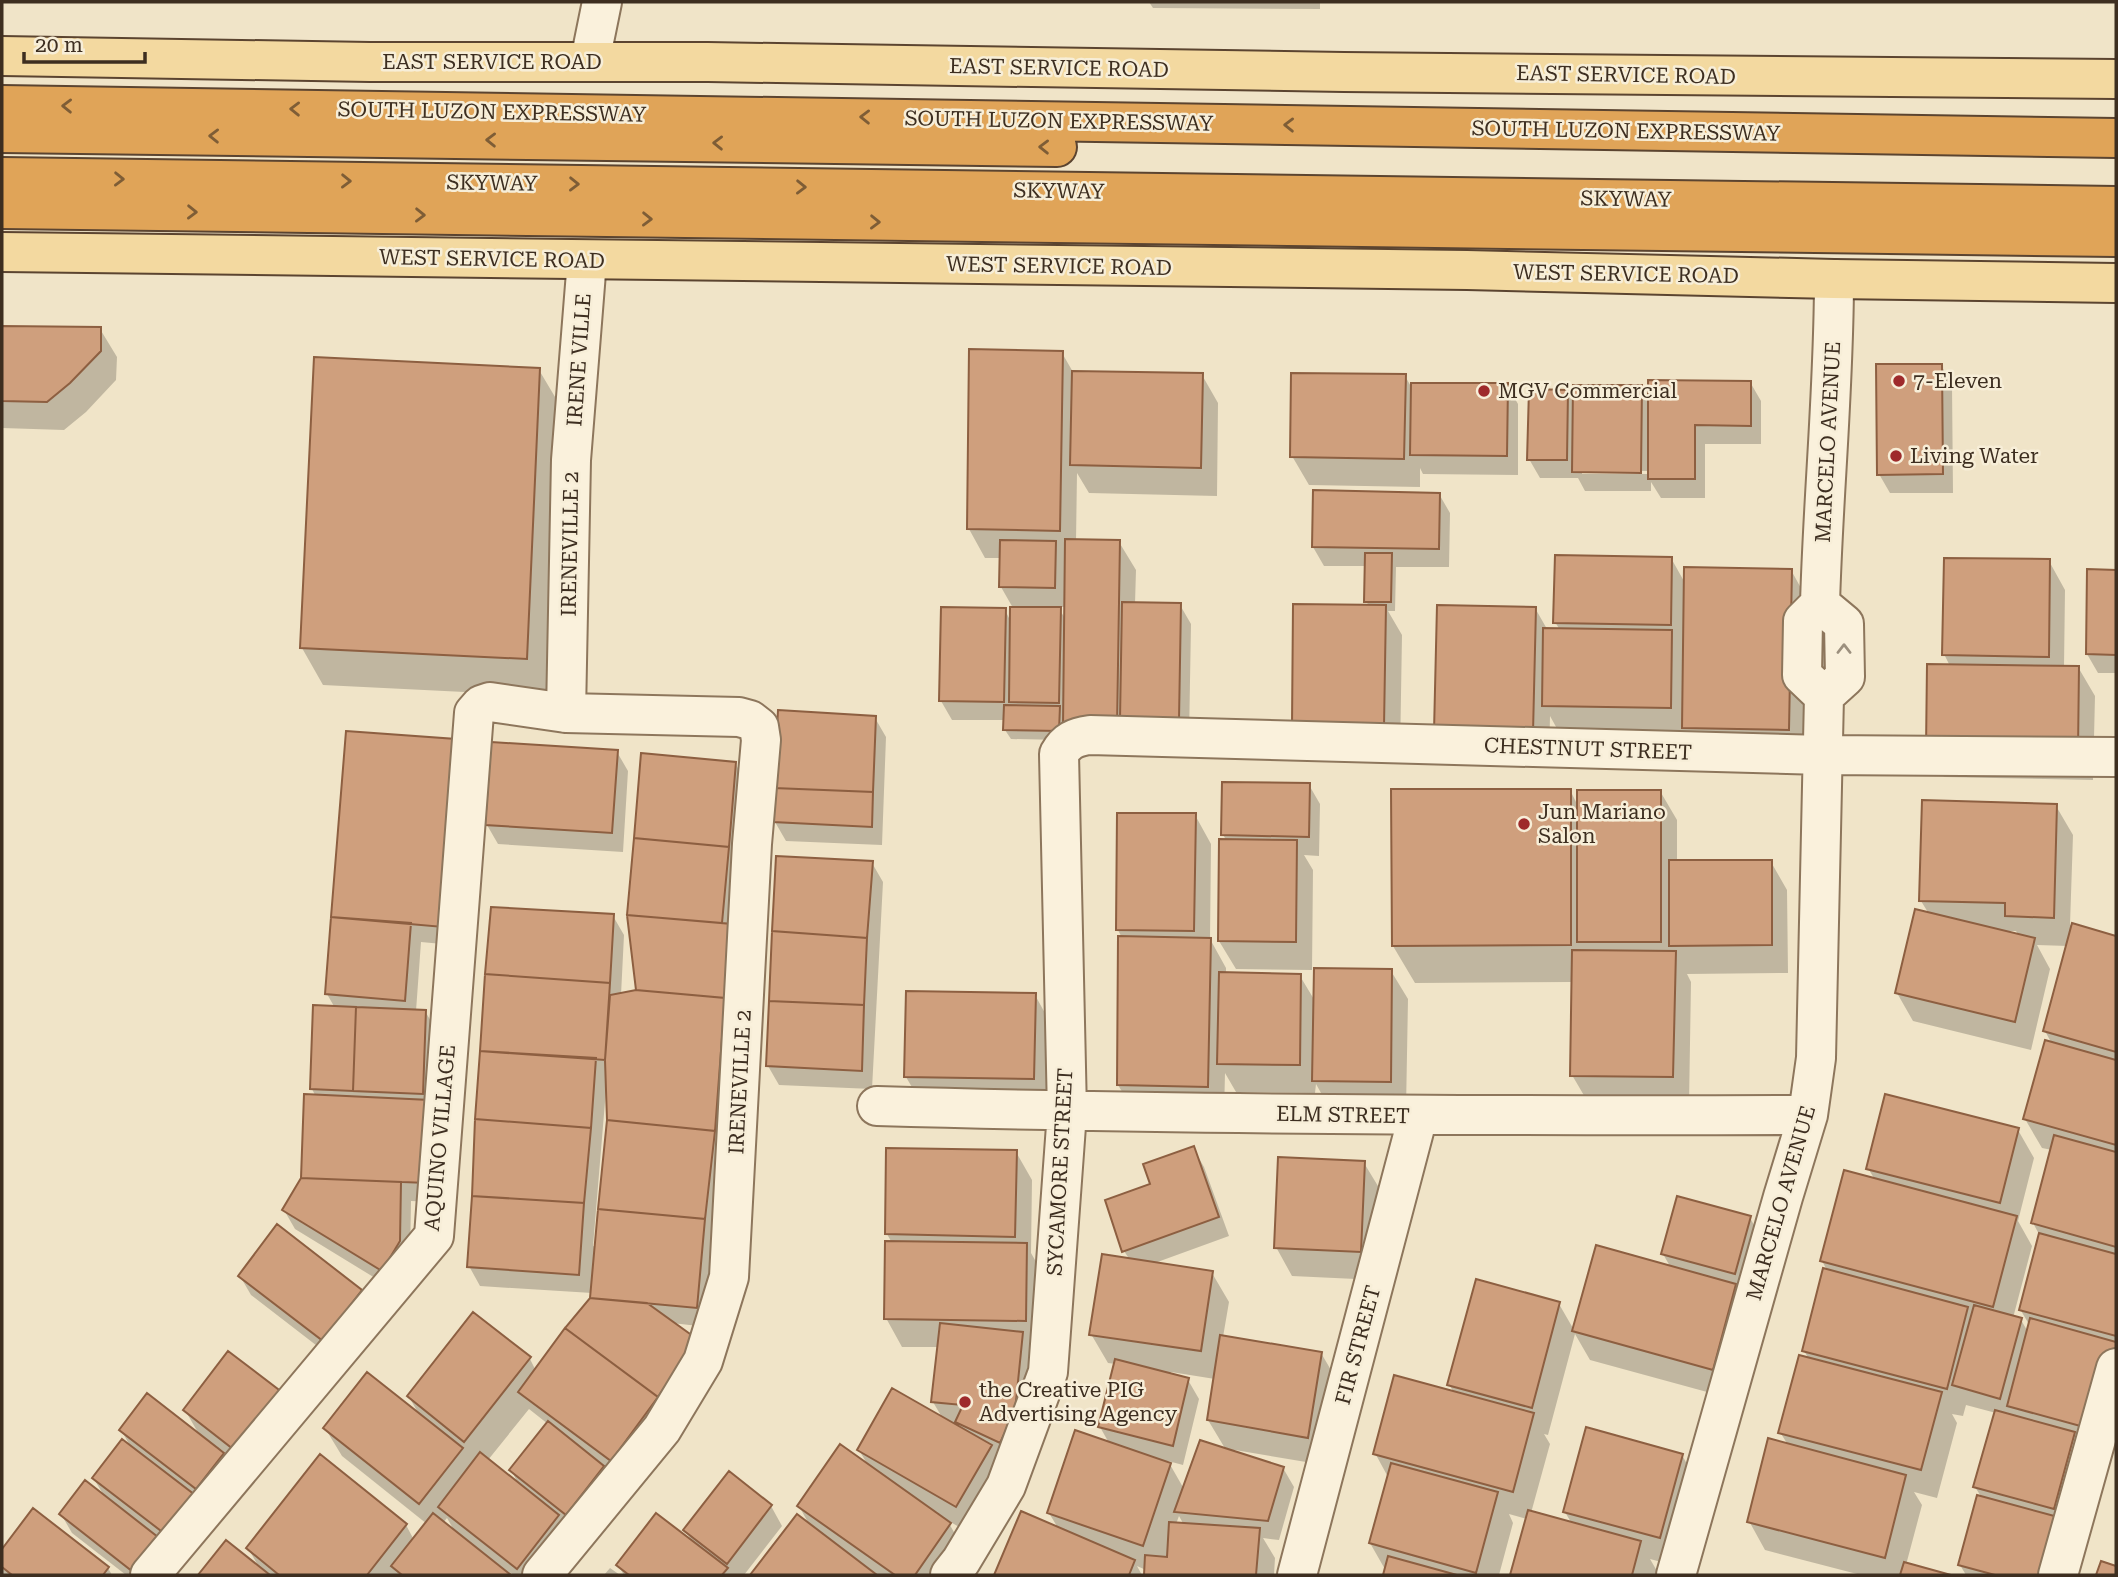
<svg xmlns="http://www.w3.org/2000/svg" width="2118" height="1577" viewBox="0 0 2118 1577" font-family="'Roboto Serif',serif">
<rect width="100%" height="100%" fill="#f0e4c8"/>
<path fill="#0003" fill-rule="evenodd" d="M1149,2H1320V9L1153,8Z
M2,328L100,329L117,357L116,380L86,412L64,430L2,428Z
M1062,353L1073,372L1202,375L1218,403L1217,496L1089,493L1077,473L1076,541L1119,542L1136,570L1135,604L1180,605L1191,624L1189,739L1132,755L1081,754L1063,740L1011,739L1005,730V720H952L941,701L1005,610L1011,622L1013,608L1001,587L1002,558H985L969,529ZM1058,607H1066V620Z
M1941,365L1952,385L1953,493H1890L1879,474Z
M539,370L561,407L548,696L323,685L302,648Z
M1405,376L1413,390L1507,385L1518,404V475L1423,474L1420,468V487L1309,485L1292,456Z
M1750,382L1761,401V444H1705V498H1661L1651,482V491H1585L1578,478H1540L1529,459L1567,391L1575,404L1641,387L1650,402ZM1582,470L1650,471V474H1582Z
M1439,494L1450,513L1449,567H1396L1395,611H1388L1402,635L1400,755L1310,754L1369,606L1366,601L1367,566H1324L1313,547Z
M1671,558L1685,583L1791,570L1807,599L1804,758L1560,734L1550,716L1549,761L1453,760L1535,608L1547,629L1560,630L1555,622Z
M2049,561L2065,590L2064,667H2078L2095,696L2093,780L1944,777L1928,749L1950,666L1944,654Z
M2089,571H2116V673H2098L2087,654Z
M1811,635H1832L1837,681H1816Z
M875,718L886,737L882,845L786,841L775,822Z
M347,733L453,945L421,942L416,1011H425L436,1030L437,1202L411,1201L410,1261L393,1289L295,1229L284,1210L303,1179L306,1096L316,1097L312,1089L335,1008L327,994Z
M617,752L628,771L623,852L498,844L487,825Z
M735,763L746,783L707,1327L672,1323L696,1341L622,1479L601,1463L614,1486L577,1533L560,1520L569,1535L537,1575H514L509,1572L511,1575H200L226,1543L260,1569L248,1548L320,1457L406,1525L414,1540L427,1524L342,1456L325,1428L420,1416L409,1397L530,1359L536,1371L591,1298L592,1293L480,1286L469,1266L613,916L624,935L621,995L638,992L629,915ZM606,1090H608L609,1120L596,1247L593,1246ZM529,1409L548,1424L511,1470L519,1485L488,1460ZM447,1518L455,1532L443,1523Z
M1309,785L1320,804L1319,856L1304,855L1313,870L1312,970L1236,969L1219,941L1227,841L1223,835Z
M1570,790L1578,806L1660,791L1677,820V862H1771L1787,890L1788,973L1687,974L1691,982L1689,1105L1589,1104L1572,1075L1573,982L1415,983L1393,946Z
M2056,806L2073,835L2070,925L2116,937V1441L2112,1458L2085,1451L2058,1575H1966L1960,1565L1982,1498L1975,1487L1996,1413L1966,1405L1963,1416L1952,1414L1957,1423L1937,1498L1914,1492L1922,1505L1906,1565L1944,1575H1861L1765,1550L1749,1521L1788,1445L1780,1432L1809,1359L1804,1351L1828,1272L1822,1261L1875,1180L1868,1168L2018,1130L2034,1158L2018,1221L2032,1246L2013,1318L2021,1320L2028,1332L2030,1326L2020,1309L2040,1236L2033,1223L2052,1150L2042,1148L2025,1119L2052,1044L2045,1031L2068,946L2037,945L2050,969L2031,1050L1913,1021L1897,993L1929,914L1921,901ZM2005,931H2016L2019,936Z
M1195,815L1211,844L1210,939L1226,968V974L1300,976L1315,1001L1391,971L1408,999L1406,1110L1330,1109L1316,1084L1315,1093L1236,1092L1225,1073L1224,1115L1135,1113L1118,1085L1122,938L1118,930Z
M872,863L883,882L872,1089L779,1085L768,1066Z
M1035,995L1051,1024L1050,1107L923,1106L906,1077Z
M1193,1148L1204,1167L1229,1236L1152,1264L1212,1273L1229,1302L1223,1337L1321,1353L1338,1382L1324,1465L1235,1450L1234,1452L1283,1468L1294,1487L1279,1540L1263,1538L1275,1558L1274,1575H1145L1146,1570L1137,1566L1142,1575H996L1022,1513L1058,1528L1049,1513L1109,1443L1100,1427L1116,1364L1108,1363L1091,1334L1130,1260L1124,1251L1153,1185ZM1171,1372L1215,1379L1208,1420L1226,1450L1184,1489L1168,1461L1183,1465L1199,1399L1188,1380L1170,1375ZM1179,1516L1184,1525L1176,1524Z
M1016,1152L1032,1180L1031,1253L1043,1274L1039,1362L973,1535L947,1520L966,1553L950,1575H752L797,1516L810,1526L799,1506L869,1467L859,1450L943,1419L933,1402L939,1347H902L886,1318L892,1243L887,1234Z
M1364,1163L1381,1191L1377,1280L1292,1276L1276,1247Z
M1750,1218L1761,1237L1729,1398L1590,1360L1575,1334L1548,1435L1544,1434L1550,1444L1531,1513L1572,1524L1565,1512L1682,1455L1698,1484L1676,1566L1650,1559L1657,1571L1656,1575H1512L1527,1519L1509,1514L1513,1523L1499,1575H1385L1386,1571L1370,1543L1388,1477L1375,1453L1454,1393L1449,1384L1559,1304L1574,1330L1671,1268L1663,1254Z
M240,1276L361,1292L372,1311L334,1359L251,1295Z
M228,1353L253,1473L219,1448L234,1473L162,1575H126L72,1533L61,1514L106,1499L94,1479L132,1449L121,1430L200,1436L185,1410Z
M771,1506L782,1526L744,1575H624L618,1565L694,1544L685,1530Z
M33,1510L108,1568L112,1575H2V1551Z
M610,1568L620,1575H604Z"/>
<path fill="#cf9f7d" stroke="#8d5f41" stroke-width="2" d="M2,326L101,327V351L70,383L47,402L2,401Z
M969,349L1063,351L1060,531L967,529Z
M314,357L540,368L527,659L300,648Z
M1876,364H1942L1943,474L1877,475Z
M1072,371L1203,373L1201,468L1070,465Z
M1291,373L1406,374L1404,459L1290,457Z
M1648,380L1751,381V426L1695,425V479H1648Z
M1411,383H1508L1507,456L1410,455Z
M1573,385H1642L1641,473L1572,472Z
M1529,389L1568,390L1567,460H1527Z
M1313,490L1440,493L1439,549L1312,547Z
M1065,539L1120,540L1117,727L1063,726Z
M1000,540L1056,541L1055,588L999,587Z
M1365,553H1392L1391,602H1364Z
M1555,555L1672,557L1671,625L1553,623Z
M1944,558L2050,559L2049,657L1942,655Z
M1684,567L1792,569L1789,730L1682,728Z
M2087,569L2116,570V655L2086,654Z
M1122,602L1181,603L1179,720L1120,719Z
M1293,604L1386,605L1384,727L1292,726Z
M1437,605L1536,607L1533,733L1434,732Z
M941,607L1006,608L1004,702L939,701Z
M1010,607H1061L1059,703L1009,702Z
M1543,628L1672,630L1671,708L1542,706Z
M1927,664L2079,666L2078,752L1926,749Z
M1004,705L1060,706L1059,731L1003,730Z
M778,710L876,716L873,792L774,788Z
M346,731L456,739L443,927L331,917Z
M491,742L618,750L612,833L485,825Z
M641,753L736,762L729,847L634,838Z
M1222,782L1310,783L1309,837L1221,835Z
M774,788L873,792L872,827L773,822Z
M1391,789H1571V945L1392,946Z
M1577,790H1661V942H1577Z
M1922,800L2057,804L2054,918L2005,916V903L1919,901Z
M1117,813H1196L1194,931L1116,930Z
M634,838L729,847L722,923L627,915Z
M1219,839L1297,840L1296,942L1218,941Z
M776,856L873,861L867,938L772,931Z
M1669,860H1772V945L1669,946Z
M491,907L614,914L610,983L485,974Z
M1915,909L2035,938L2015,1022L1895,993Z
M627,915L732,924L725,998L636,990Z
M331,917L411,923L405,1001L325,994Z
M2072,923L2116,936V1052L2043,1031Z
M772,931L867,938L864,1005L769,1001Z
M1118,936L1211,938L1208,1087L1117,1085Z
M1572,950L1676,951L1673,1077L1570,1076Z
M1314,968L1392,969L1391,1082L1312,1081Z
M1219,972L1301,974L1300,1065L1217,1064Z
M485,974L610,983L605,1060L480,1051Z
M636,990L725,998L715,1131L607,1120L605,1060L610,995Z
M906,991L1036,993L1034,1079L904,1077Z
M769,1001L864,1005L862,1071L766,1066Z
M313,1005L356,1007L353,1091L310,1089Z
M356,1007L426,1010L423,1094L353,1091Z
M2045,1040L2116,1060V1145L2023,1119Z
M480,1051L596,1058L591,1128L475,1119Z
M304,1094L430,1100L427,1183L301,1178Z
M1885,1094L2019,1128L2000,1203L1866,1169Z
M475,1119L591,1128L584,1203L472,1196Z
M607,1120L715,1131L705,1219L598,1209Z
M2054,1135L2116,1152V1247L2031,1223Z
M1194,1146L1219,1217L1122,1252L1105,1200L1150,1184L1143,1164Z
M886,1148L1017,1150L1015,1237L885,1234Z
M1278,1157L1365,1161L1361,1252L1274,1248Z
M1844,1170L2017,1216L1993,1307L1820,1261Z
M301,1178L401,1182L400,1241L382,1271L282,1210Z
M472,1196L584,1203L579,1275L467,1267Z
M1677,1196L1751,1216L1735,1274L1661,1254Z
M598,1209L705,1219L697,1308L590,1298Z
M277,1224L362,1290L323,1341L238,1276Z
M2039,1233L2116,1254V1336L2019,1310Z
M885,1241L1027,1243L1026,1321L884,1319Z
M1596,1245L1736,1284L1713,1370L1572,1331Z
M1102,1254L1213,1271L1201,1351L1089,1335Z
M1823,1268L1968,1307L1947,1389L1802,1351Z
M1476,1279L1560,1302L1532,1408L1447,1385Z
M590,1298L647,1303L697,1339L658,1397L565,1328Z
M1974,1305L2022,1318L2000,1399L1952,1385Z
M473,1312L531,1357L464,1442L407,1396Z
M2030,1318L2116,1342V1353L2095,1430L2007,1406Z
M940,1323L1023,1332L1015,1411L1000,1443L955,1422L963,1405L931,1402Z
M565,1328L658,1397L611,1461L518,1392Z
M1220,1335L1322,1352L1308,1438L1207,1420Z
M228,1351L287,1396L242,1456L183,1410Z
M1799,1355L1942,1392L1921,1470L1778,1433Z
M1115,1359L1189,1378L1173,1446L1098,1427Z
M367,1372L463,1448L419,1504L323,1428Z
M1394,1375L1534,1413L1513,1492L1373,1454Z
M892,1388L992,1445L956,1507L857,1450Z
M147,1393L224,1453L196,1489L119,1430Z
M1995,1410L2075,1432L2054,1509L1973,1487Z
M548,1421L604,1466L566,1515L509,1470Z
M1586,1427L1683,1454L1660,1538L1563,1512Z
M1075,1430L1171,1463L1143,1546L1047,1513Z
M1768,1438L1906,1475L1885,1558L1747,1522Z
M122,1439L195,1495L165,1534L92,1478Z
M1200,1440L1284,1467L1268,1521L1174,1512Z
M840,1444L951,1523L915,1575H895L797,1506Z
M480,1452L559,1515L517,1569L438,1507Z
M320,1454L407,1524L367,1575H279L246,1548Z
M1391,1463L1498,1492L1476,1573L1369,1543Z
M729,1471L772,1505L727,1564L683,1530Z
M85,1480L163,1541L137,1575L59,1514Z
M1977,1495L2058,1517L2043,1575H1995L1958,1565Z
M33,1508L109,1567L103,1575H12L2,1567V1549Z
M1528,1510L1641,1541L1632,1575H1510Z
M1021,1511L1135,1560L1129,1575H994Z
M433,1513L511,1575H402L391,1566Z
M656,1513L728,1568L722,1575H629L616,1565Z
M797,1514L877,1575H750Z
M1169,1522L1260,1528L1256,1575H1144L1145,1555L1167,1557Z
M226,1540L270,1575H198Z
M1388,1556L1457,1575H1383Z
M2101,1561L2116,1566V1575H2096Z
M1904,1562L1951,1575H1900Z"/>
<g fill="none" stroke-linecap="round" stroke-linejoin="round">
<defs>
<path id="minor" d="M590,61L602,2
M1820,604L1844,624L1845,677L1824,696
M566,713L571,460L587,260
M877,1106C1187,1115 1498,1116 1808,1115
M150,1575L434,1236L474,713L481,705L490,702L566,713L739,717L750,720L759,727L761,740L752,844L729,1277L703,1361L662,1429L542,1575
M950,1575L961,1561L1006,1486L1048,1372L1067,1112L1059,754C1066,741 1075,737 1090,735L1822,755L2116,757
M1297,1575L1418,1116
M1676,1575L1783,1197L1808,1115L1816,1058L1824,696L1802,675L1803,621L1820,604C1823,496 1834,388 1834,279
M2058,1575L2116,1368"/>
<path id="major" d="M2,56L370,62H708L1344,72L2116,79
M2,252L1467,270L1834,279L2116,283"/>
<path id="highway" d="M2,105L2116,138
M2,133L1057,147
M2,177L2116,206
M2,209L2116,237"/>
</defs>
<use href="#minor" stroke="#8d765c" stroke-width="42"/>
<use href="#major" stroke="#5b4430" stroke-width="42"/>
<use href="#highway" stroke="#5b4430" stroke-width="42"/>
<use href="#minor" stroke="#faf1dc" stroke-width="38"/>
<use href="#major" stroke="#f3d9a0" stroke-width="38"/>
<use href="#highway" stroke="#e0a458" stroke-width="38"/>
</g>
<defs><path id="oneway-chevron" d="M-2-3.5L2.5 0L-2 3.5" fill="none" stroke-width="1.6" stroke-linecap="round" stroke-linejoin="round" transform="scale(1.75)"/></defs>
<g stroke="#7e5d36">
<use href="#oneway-chevron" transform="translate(67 106) rotate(-179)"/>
<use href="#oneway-chevron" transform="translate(295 109) rotate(-179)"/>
<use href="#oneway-chevron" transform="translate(865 117) rotate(-179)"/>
<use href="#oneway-chevron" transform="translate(1289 125) rotate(-179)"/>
<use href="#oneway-chevron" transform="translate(214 136) rotate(-179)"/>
<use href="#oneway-chevron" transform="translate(491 140) rotate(-179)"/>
<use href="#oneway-chevron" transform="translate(718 143) rotate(-179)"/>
<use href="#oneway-chevron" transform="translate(1044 147) rotate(-179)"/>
<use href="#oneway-chevron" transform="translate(119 179) rotate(1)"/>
<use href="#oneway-chevron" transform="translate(346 181) rotate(1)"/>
<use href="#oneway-chevron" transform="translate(574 184) rotate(1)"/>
<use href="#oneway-chevron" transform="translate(801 187) rotate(1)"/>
<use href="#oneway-chevron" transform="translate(192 212) rotate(1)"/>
<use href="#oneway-chevron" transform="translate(420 215) rotate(1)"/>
<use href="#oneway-chevron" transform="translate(647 219) rotate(1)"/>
<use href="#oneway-chevron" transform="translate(875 222) rotate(1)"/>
</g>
<use stroke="#9c907e" href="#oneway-chevron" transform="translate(1844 649) rotate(-90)"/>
<g fill="#9e2a2b" stroke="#f7eed8" stroke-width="2.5">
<circle cx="1899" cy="381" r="7"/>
<circle cx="1484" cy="391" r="7"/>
<circle cx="1896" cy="456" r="7"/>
<circle cx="1524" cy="824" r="7"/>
<circle cx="965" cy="1402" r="7"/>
</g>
<g text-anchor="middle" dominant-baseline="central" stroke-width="5" stroke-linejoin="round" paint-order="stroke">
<g font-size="21" fill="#3d2e20" stroke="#f7eed8">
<text x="492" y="62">EAST SERVICE ROAD</text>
<text transform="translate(1059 68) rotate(1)">EAST SERVICE ROAD</text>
<text transform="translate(1626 75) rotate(1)">EAST SERVICE ROAD</text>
<text transform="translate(492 112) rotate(1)">SOUTH LUZON EXPRESSWAY</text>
<text transform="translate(1059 121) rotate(1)">SOUTH LUZON EXPRESSWAY</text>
<text transform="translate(1626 131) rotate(1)">SOUTH LUZON EXPRESSWAY</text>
<text transform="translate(492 183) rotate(1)">SKYWAY</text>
<text transform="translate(1059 191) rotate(1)">SKYWAY</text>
<text transform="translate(1626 199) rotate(1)">SKYWAY</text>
<text transform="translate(492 259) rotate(1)">WEST SERVICE ROAD</text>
<text transform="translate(1059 266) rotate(1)">WEST SERVICE ROAD</text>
<text transform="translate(1626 274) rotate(1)">WEST SERVICE ROAD</text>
<text transform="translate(579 360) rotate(-86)">IRENE VILLE</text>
<text transform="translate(1828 442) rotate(-87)">MARCELO AVENUE</text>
<text transform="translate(570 544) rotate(-89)">IRENEVILLE 2</text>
<text transform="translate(1588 749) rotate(2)">CHESTNUT STREET</text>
<text transform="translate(740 1082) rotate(-87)">IRENEVILLE 2</text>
<text transform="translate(1343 1115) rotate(1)">ELM STREET</text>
<text transform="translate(440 1138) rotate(-85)">AQUINO VILLAGE</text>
<text transform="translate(1060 1172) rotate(-87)">SYCAMORE STREET</text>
<text transform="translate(1781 1203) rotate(-74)">MARCELO AVENUE</text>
<text transform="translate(1358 1345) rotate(-75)">FIR STREET</text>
</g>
<g font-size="21" fill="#3d2e20" stroke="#f7eed8" text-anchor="start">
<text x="1913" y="381">7-Eleven</text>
<text x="1498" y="391">MGV Commercial</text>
<text x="1910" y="456">Living Water</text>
<text x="1538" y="812">Jun Mariano<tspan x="1538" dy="24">Salon</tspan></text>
<text x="979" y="1390">the Creative PIG<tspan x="979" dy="24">Advertising Agency</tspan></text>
</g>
</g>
<rect width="2118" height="1577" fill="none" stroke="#3d2e20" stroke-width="7"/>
<path d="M24 52v10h121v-10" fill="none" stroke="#3d2e20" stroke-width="3.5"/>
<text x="35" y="52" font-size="21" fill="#3d2e20" stroke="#f7eed8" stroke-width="5" paint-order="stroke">20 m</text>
</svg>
